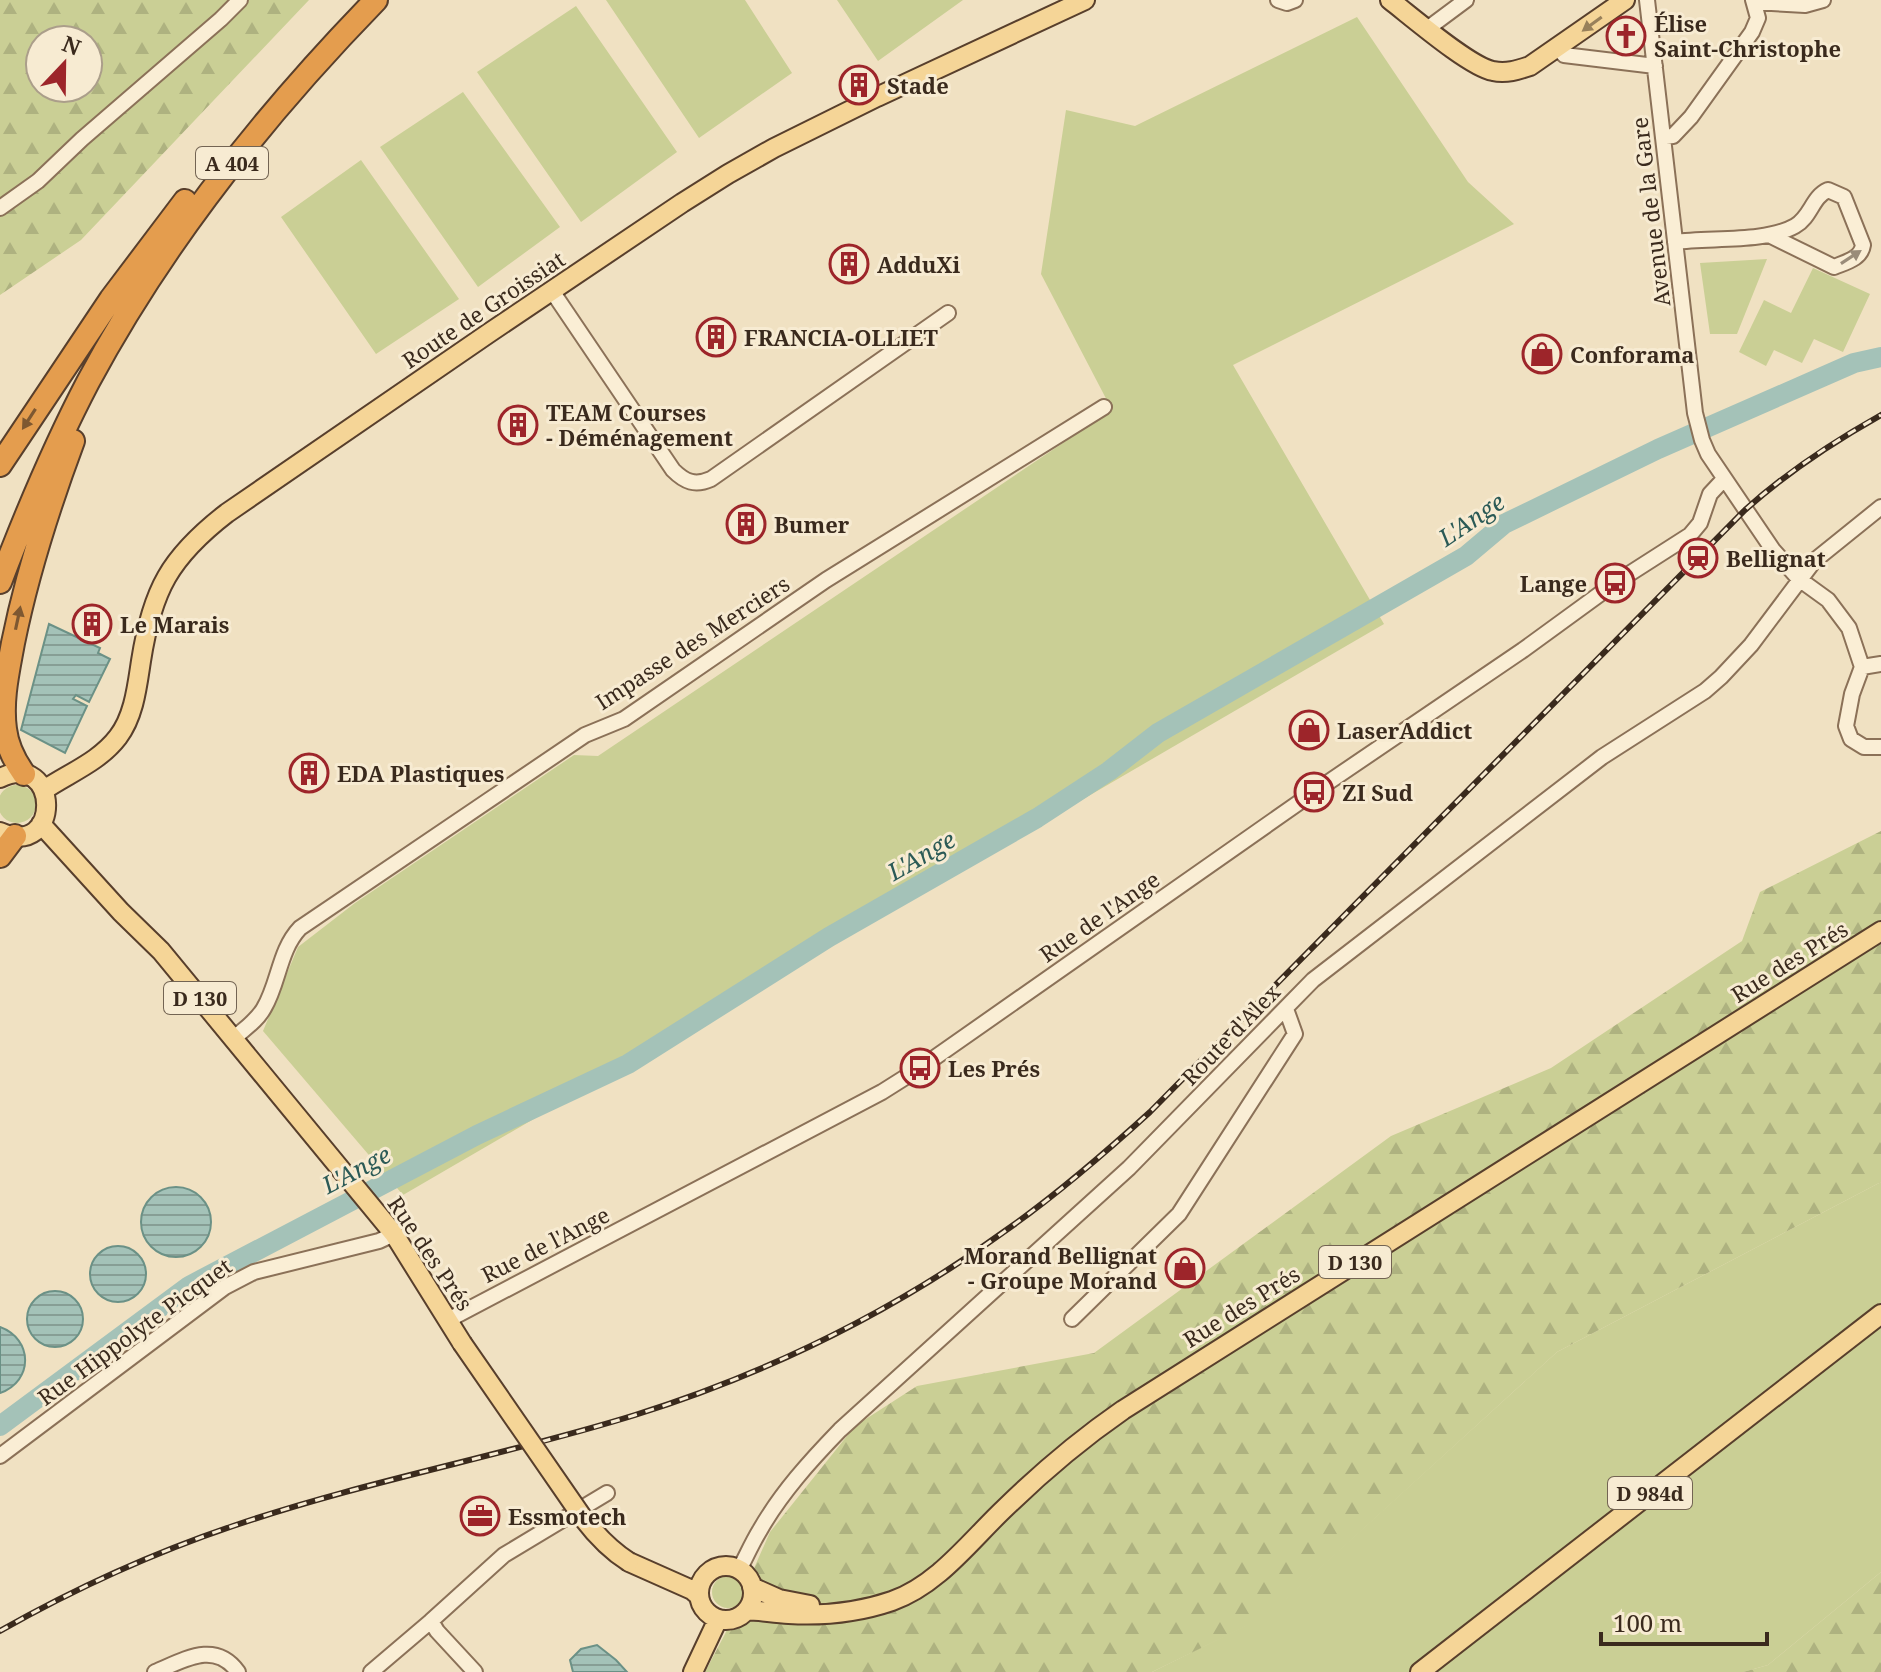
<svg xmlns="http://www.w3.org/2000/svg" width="1881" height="1672" viewBox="0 0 1881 1672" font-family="'Noto Serif',serif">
<defs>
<pattern id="forest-firs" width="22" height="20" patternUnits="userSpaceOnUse" patternTransform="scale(2)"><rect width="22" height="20" fill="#cacf95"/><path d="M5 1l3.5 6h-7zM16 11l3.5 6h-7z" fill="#aeb280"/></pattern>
<pattern id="water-rules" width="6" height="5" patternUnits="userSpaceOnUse" patternTransform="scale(2)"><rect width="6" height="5" fill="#a4c2b8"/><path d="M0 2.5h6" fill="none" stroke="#879e95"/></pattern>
</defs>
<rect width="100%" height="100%" fill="#f0e1c2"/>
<path fill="#cacf95" d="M606,0H745L792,73L699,138Z
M837,0H963L878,61Z
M576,6L677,152L581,222L477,72Z
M1357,17L1468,182L1514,224L1233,365L1384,624L403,1195L263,1031L298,947L355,903L574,755L598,756L1112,410L1041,274L1066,110L1135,126Z
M463,92L560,227L478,287L380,147Z
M361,160L459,299L376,354L281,217Z
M1767,259L1737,334H1710L1700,263Z
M1813,268L1870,294L1843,352L1814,339L1802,363L1774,350L1766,366L1739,352L1764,300L1791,313Z
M-2 804a19 19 0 1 1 38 0a19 19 0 1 1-38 0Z
M1881,1182V1572L1768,1665L1743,1672H1152L1269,1614L1557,1352Z
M712 1592a16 16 0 1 1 32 0a16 16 0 1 1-32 0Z"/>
<path fill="url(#forest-firs)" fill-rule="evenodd" d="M0,0H309L81,240L0,295ZM40,40H88V88H40Z
M1881,831V1182L1557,1352L1269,1615L1152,1672H705L725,1634L770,1532L855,1426L917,1386L1094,1353L1391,1136L1551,1068L1742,941L1760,892Z
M1881,1572V1672H1743L1768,1665Z"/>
<path fill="url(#water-rules)" stroke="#6b9186" stroke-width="2" d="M49,624L100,648L98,653L110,659L89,702L76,695L73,699L87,706L65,753L21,730Z
M141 1222a35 35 0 1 1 70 0a35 35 0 1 1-70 0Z
M90 1274a28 28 0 1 1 56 0a28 28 0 1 1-56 0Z
M27 1319a28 28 0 1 1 56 0a28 28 0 1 1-56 0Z
M0,1327C33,1339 34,1381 0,1393Z
M597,1645L616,1660L627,1672H573L570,1660L581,1649Z"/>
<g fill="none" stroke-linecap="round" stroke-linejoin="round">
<path stroke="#a4c2b8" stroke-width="20" d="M0,1426L189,1286L477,1135L628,1064L829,937L1037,818L1109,771L1158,733L1466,556L1504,524L1658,449L1854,363L1881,357"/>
<defs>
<path id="minor" d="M1278,0L1287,3L1295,0
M1647,0L1695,413L1702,440L1708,454L1773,550L1799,579L1828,600L1849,628L1862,667L1852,694L1846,726L1851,739L1864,747H1881
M1754,2L1805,5L1823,0
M1427,29L1466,0
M1558,48L1564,55L1655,66
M1663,137L1673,136L1691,117L1752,32L1758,18L1753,0
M0,208L38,181L82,139L221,19L240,0
M1675,242C1710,237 1765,243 1795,226C1811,217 1812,197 1828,190L1844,197L1863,245C1861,259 1846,262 1834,267L1769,235
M552,291L673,470C685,482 695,486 711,479L948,313
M1862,667L1881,664
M233,1039C244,1029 257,1021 264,1008C279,983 279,950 300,928L585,735L624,719L826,580L1104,407
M1072,1319L1179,1214L1295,1034L1286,1009
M448,1320L882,1092L920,1068L1314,792L1523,650L1615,583L1690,535L1700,523L1710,494L1724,479
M0,1456L225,1287L254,1272L379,1241L394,1234
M739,1570C746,1557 752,1543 760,1530C781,1493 810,1461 840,1430L1129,1168L1313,980L1602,757L1705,691L1721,677L1751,645L1814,561L1881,507
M431,1621L504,1555L607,1493
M155,1672C184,1660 215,1640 238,1672
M371,1672L431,1621L437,1631L475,1672"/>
<path id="major" d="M1390,0C1412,17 1470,67 1493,71C1506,74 1518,70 1530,66L1625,0
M0,778C60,749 63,860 0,832
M44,790C69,773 99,762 118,737C134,716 137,687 141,661C152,590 170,557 227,513L489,333L682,203L728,174L774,148L877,97L1085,0
M41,824L121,912L161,951L394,1234L462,1343
M629,1562L692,1590L699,1596
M699 1593a27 27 0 1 1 54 0a27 27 0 1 1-54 0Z
M752,1587L779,1599L810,1605
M747,1610C761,1611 775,1613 789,1614C823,1616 860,1612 892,1601C938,1585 971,1540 1005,1508C1042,1472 1081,1439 1123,1410L1881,931
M693,1672L718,1619
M1420,1672L1881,1314"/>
<path id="highway" d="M0,465L111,299L185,201
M0,582C26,514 54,447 88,382C164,240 264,115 376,0
M24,774C14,760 7,746 5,729C1,700 8,671 13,643C27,574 48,508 73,441
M0,856L15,836"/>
</defs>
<use href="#minor" stroke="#8b7158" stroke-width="18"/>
<use href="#major" stroke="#583f2c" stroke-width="22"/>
<use href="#highway" stroke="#583f2c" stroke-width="26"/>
<use href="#minor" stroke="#faeed5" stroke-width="14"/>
<use href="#major" stroke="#f5d597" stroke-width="18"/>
<use href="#highway" stroke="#e49d4e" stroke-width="22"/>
<defs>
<path id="rail" d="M0,1631C74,1589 153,1553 233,1526C365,1481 503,1456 635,1415C769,1373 898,1309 1012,1226C1061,1191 1106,1152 1150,1112L1745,510C1786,473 1833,442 1881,415"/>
</defs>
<use href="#rail" stroke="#3a2a1d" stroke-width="6"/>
<use href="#rail" stroke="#f7ebd2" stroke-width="3" stroke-dasharray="9" stroke-linecap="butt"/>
<defs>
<path id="major-bridge" d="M462,1343L583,1518C596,1535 610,1550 629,1562"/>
</defs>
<use href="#major-bridge" stroke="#583f2c" stroke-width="22" stroke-linecap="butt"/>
<use href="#major-bridge" stroke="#f5d597" stroke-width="18"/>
</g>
<defs><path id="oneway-solid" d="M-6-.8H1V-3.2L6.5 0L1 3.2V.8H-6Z" transform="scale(2)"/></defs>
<use fill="#98805a" href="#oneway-solid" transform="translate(1592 24) rotate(144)"/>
<use fill="#9a8c79" href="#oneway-solid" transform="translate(1851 257) rotate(-33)"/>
<g fill="#7e5831">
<use href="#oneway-solid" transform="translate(29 419) rotate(123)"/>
<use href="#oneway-solid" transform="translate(18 618) rotate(-78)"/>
</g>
<defs>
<symbol id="church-ring" viewBox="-11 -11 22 22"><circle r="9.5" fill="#f7ebd2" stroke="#9d252a" stroke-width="1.5"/><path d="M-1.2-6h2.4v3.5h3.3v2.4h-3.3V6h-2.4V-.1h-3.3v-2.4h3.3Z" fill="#9d252a"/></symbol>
<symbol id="building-ring" viewBox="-11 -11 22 22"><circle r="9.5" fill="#f7ebd2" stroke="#9d252a" stroke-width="1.5"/><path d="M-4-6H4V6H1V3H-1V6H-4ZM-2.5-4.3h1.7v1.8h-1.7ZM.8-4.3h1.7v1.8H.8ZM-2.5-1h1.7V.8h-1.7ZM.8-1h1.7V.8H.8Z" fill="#9d252a"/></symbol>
<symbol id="shop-ring" viewBox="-11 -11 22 22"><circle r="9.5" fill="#f7ebd2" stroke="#9d252a" stroke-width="1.5"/><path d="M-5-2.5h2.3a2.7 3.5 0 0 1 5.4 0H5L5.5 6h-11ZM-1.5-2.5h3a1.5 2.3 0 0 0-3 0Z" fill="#9d252a"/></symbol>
<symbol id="station-ring" viewBox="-11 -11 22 22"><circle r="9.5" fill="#f7ebd2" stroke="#9d252a" stroke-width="1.5"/><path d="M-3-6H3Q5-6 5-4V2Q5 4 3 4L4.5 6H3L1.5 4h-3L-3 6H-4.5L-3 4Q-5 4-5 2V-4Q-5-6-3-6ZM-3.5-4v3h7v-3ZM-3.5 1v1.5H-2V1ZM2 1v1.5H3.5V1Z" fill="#9d252a"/></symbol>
<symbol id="bus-ring" viewBox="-11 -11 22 22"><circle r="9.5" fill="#f7ebd2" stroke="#9d252a" stroke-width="1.5"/><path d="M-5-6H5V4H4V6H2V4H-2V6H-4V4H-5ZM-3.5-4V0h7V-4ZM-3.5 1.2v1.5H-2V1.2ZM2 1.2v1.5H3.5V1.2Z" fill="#9d252a"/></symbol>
<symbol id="office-ring" viewBox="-11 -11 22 22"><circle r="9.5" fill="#f7ebd2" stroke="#9d252a" stroke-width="1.5"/><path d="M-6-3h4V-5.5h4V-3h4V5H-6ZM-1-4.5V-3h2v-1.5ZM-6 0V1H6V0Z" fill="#9d252a"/></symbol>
</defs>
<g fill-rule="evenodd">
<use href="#church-ring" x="1604" y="14" width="44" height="44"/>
<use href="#building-ring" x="837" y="63" width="44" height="44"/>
<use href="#building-ring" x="827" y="242" width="44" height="44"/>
<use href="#building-ring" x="694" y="315" width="44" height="44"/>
<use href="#shop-ring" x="1520" y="332" width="44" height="44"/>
<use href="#building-ring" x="496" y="403" width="44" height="44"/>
<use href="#building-ring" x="724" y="502" width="44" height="44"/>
<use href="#station-ring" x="1676" y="536" width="44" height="44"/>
<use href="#bus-ring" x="1593" y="561" width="44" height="44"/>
<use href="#building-ring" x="70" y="602" width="44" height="44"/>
<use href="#shop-ring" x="1287" y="708" width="44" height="44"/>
<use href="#building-ring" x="287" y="751" width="44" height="44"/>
<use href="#bus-ring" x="1292" y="770" width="44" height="44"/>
<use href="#bus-ring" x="898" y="1046" width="44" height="44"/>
<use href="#shop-ring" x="1163" y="1246" width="44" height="44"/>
<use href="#office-ring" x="458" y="1494" width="44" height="44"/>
</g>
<g text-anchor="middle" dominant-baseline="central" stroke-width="6" stroke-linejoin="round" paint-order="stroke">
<g fill="#f7ebd2" stroke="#736453" stroke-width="2">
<rect x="196" y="147" width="72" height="32" rx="6"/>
<rect x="164" y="982" width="72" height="32" rx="6"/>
<rect x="1319" y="1246" width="72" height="32" rx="6"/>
<rect x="1608" y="1477" width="84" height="32" rx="6"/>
</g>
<g font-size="20" font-weight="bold" fill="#3a2a1d">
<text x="232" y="163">A 404</text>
<text x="200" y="998">D 130</text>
<text x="1355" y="1262">D 130</text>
<text x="1650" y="1493">D 984d</text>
</g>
<g font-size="22" font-weight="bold" fill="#3a2a1d" stroke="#f7ebd2" text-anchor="start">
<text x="1654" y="23">Élise<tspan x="1654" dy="25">Saint-Christophe</tspan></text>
<text x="887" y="85">Stade</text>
<text x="877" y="264">AdduXi</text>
<text x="744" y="337">FRANCIA-OLLIET</text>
<text x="1570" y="354">Conforama</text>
<text x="546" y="412">TEAM Courses<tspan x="546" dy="25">- Déménagement</tspan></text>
<text x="774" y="524">Bumer</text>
<text x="1726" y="558">Bellignat</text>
<text x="1587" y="583" text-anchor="end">Lange</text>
<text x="120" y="624">Le Marais</text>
<text x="1337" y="730">LaserAddict</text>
<text x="337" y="773">EDA Plastiques</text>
<text x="1342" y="792">ZI Sud</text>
<text x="948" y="1068">Les Prés</text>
<text x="1157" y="1255" text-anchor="end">Morand Bellignat<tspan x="1157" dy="25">- Groupe Morand</tspan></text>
<text x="508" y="1516">Essmotech</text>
</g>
<g font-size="22" fill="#3a2a1d" stroke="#f7ebd2">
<text transform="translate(1650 212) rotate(-97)">Avenue de la Gare</text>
<text transform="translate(483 309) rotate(-34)">Route de Groissiat</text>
<text transform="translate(692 642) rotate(-33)">Impasse des Merciers</text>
<text transform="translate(1099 916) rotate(-35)">Rue de l'Ange</text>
<text transform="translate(1789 961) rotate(-32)">Rue des Prés</text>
<text transform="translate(1230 1034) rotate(-46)">Route d'Alex</text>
<text transform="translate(545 1244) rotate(-27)">Rue de l'Ange</text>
<text transform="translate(431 1253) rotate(56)">Rue des Prés</text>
<text transform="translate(1241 1306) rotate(-32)">Rue des Prés</text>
<text transform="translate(134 1331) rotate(-36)">Rue Hippolyte Picquet</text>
</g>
<g font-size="24" font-style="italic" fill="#2b5a56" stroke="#f7ebd2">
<text transform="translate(1471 519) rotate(-34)">L'Ange</text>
<text transform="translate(921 855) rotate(-30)">L'Ange</text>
<text transform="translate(356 1169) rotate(-28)">L'Ange</text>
</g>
</g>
<g transform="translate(64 64) rotate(22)"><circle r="38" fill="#f7ebd2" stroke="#ab9e8a" stroke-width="2"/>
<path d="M0-6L14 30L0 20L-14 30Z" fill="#9d252a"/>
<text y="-12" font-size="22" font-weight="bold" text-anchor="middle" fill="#3a2a1d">N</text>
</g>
<path d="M1601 1632v12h166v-12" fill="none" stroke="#3a2a1d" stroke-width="4"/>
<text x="1613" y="1632" font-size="24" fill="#3a2a1d" stroke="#f7ebd2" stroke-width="6" paint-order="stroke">100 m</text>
</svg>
